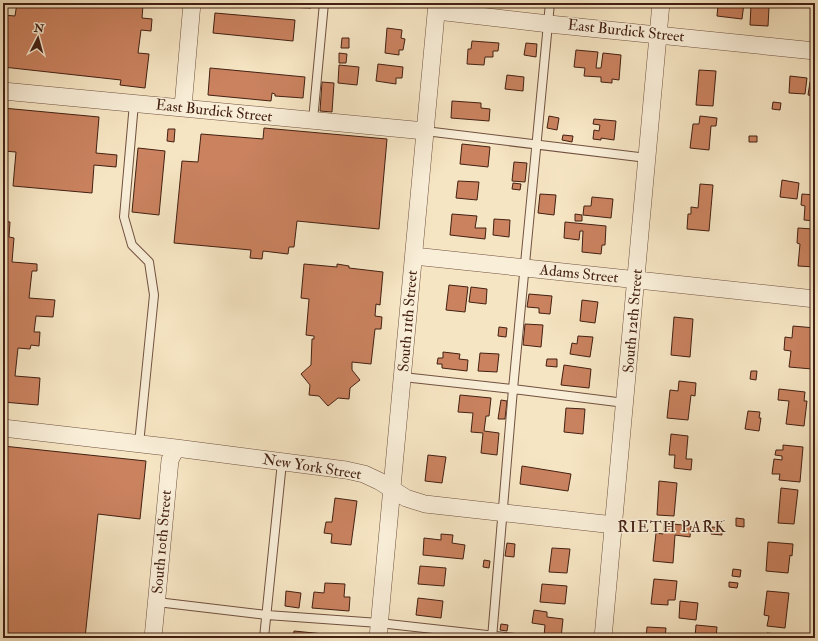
<svg xmlns="http://www.w3.org/2000/svg" width="818" height="641" viewBox="0 0 818 641" font-family="'IM FELL Double Pica',serif">
<rect width="100%" height="100%" fill="#f6e5c3"/>
<filter id="stains"><feTurbulence type="fractalNoise" baseFrequency=".005" numOctaves="4"/><feColorMatrix values="0 0 0 0 .2 0 0 0 0 .09 0 0 0 0 .02 0 0 0 .5 -.17"/></filter>
<radialGradient id="worn" r=".72"><stop offset=".6" stop-color="#630" stop-opacity="0"/><stop offset="1" stop-color="#630" stop-opacity=".3"/></radialGradient>
<path fill="#ca825f" stroke="#432013" d="M17,3H155L154,6L143,5L142,18L152,19L151,31L141,30L138,53L149,54L145,88L120,85L121,80L3,67V15L15,16Z
M286,3H311V8L286,7Z
M715,3H744L742,19L717,16L718,5H715Z
M751,5L769,7L768,26L750,25Z
M215,13L295,20L293,41L213,33Z
M387,28L402,30L401,38L405,39L403,50H399V55L385,53Z
M342,38H349V48H341Z
M472,41L499,43L498,51H493V57H485L484,65L467,64L468,49H471Z
M526,43L537,44L536,57L524,55Z
M576,50L598,52L596,68H601L603,53L621,55L619,80L612,79V83L601,82V77L584,76L585,68L574,67Z
M339,53L347,54L346,63H339Z
M378,64L403,67L402,78H396V84L376,81Z
M339,65L359,67L357,85L338,83Z
M210,68L305,77L303,98L275,96V94L272,93L271,101L208,95Z
M699,70L716,71L713,106L696,105Z
M507,75L524,77L523,91L505,89Z
M790,76L807,78L805,94L789,93Z
M322,82L334,83L332,112L320,111Z
M810,82H815V96L808,95Z
M452,101L481,103V108L490,109L489,121L451,118Z
M773,102L781,103L780,110L772,109Z
M3,108L99,117L96,153L117,155L116,167L94,165L92,193L13,186L16,152L3,151Z
M549,116L559,118L557,130L547,128Z
M700,116L717,118L716,126H711L709,150L690,148L693,124H699Z
M594,119L616,121L614,140L601,138V140L593,139L594,130L599,131L600,125L593,124Z
M264,128L387,139L379,229L297,221L294,247H289L288,254L263,251L262,259L250,258L251,250L174,243L182,161L198,162L201,134L263,139Z
M168,129H175L174,142L167,141Z
M563,135L573,136L572,142L562,140Z
M749,136H757V142H749Z
M462,144L490,147L488,167L460,164Z
M138,148L165,151L159,215L132,212Z
M514,162L527,163L525,182L512,181Z
M782,180L799,183L797,199L780,197Z
M458,181L479,182L477,200L456,198Z
M513,183L521,184L520,190L512,189Z
M700,184L713,185L709,231L687,229L688,214H691V207L698,208Z
M540,194L556,195L554,215L538,213Z
M802,194L815,195V221L804,220L805,206L801,205Z
M592,197L613,199L611,218L583,215L584,206H591Z
M452,214L477,216L475,228H486L485,239L450,235Z
M575,214L582,215V221H575Z
M494,219L510,220L509,237L493,235Z
M3,221L10,222L9,237L14,238L12,262L37,264V271H32L29,298L55,300L53,317L36,316L34,332H40L39,346L31,345L30,349L18,348L15,376L40,378L38,405L3,402Z
M565,222L606,226L605,245H602L601,254L582,252L583,231H580L579,240L564,238Z
M798,228L813,229L812,242H815V267L798,266L800,244L797,243Z
M304,264L337,267V264L349,266V268L383,272L380,305L376,304L375,316L382,317L381,329H375L371,364L352,362V370L360,380L350,388L349,399L338,398L328,406L319,396L309,395L310,385L301,374L311,365L312,339H314V336L306,335L309,299L301,298Z
M449,285L468,287L465,312L446,310Z
M471,287L487,289L486,304L469,302Z
M529,294L552,296L550,314L539,313V308L527,307Z
M582,300L598,302L595,323L580,321Z
M674,317L693,319L690,357L671,355Z
M525,324L543,325L541,347L523,345Z
M793,326L815,328L812,369L789,367L791,351L784,350L785,337L792,338Z
M499,327L507,328L506,337L498,336Z
M578,336L593,337L590,357L570,354L572,343L577,344Z
M443,352L460,354L459,359L468,360L467,371L442,368V364H437L438,358H443Z
M480,353L499,354L497,372L478,371Z
M547,359H557V367L546,366Z
M564,365L591,369L589,388L561,385Z
M751,371H757L756,380L750,379Z
M679,381L696,383L695,396L691,395L688,420L667,418L670,390L678,391Z
M779,389L805,392L804,401H807L804,426L786,424L789,401L778,400Z
M460,395L491,398L489,416H486L484,431L499,433L497,455L481,453L483,433L471,432L473,413L458,412Z
M501,400L507,401L505,419H498Z
M566,408L585,409L583,434L564,432Z
M748,411L760,412L759,418H761L759,431L745,429Z
M671,434L688,436L686,459H692L691,470L674,468L675,455H669Z
M783,445L803,447L800,482L779,480L780,474H772L774,459L782,460V456L775,455L776,450H783Z
M3,446L146,461L140,519L98,514L85,638H3Z
M428,455L446,457L442,483L425,481Z
M522,466L571,474L568,491L520,484Z
M659,481L677,483L674,516L657,515Z
M781,488L798,490L794,524L778,523Z
M335,498L357,501L351,545L331,543L332,534L324,533L326,522H332Z
M736,518L744,519V527L736,526Z
M664,523L691,526L690,537L675,535L673,563L653,561L656,533L663,534Z
M712,527L722,528V535L711,534Z
M441,534L453,535L452,543L465,545L463,559L423,555L424,538L441,540Z
M768,542L793,544L792,556L790,555L788,573L766,571Z
M507,543L515,544L514,557L505,556Z
M552,548L570,549L567,573L549,572Z
M484,560L490,561L489,568L483,567Z
M420,566L446,568L444,586L418,584Z
M733,569L741,570L740,577L732,576Z
M654,579L677,581L675,600H668V605L651,604Z
M729,582L738,583L737,588L729,587Z
M325,583L345,584L344,597H350L349,611L312,608L314,592L324,593Z
M542,584L567,586L565,604L540,602Z
M286,591L301,593L299,608L285,606Z
M767,591L789,593L785,628L767,626L769,616L764,615Z
M418,598L443,601L441,618L416,615Z
M680,601L698,603L696,620L679,618Z
M534,610L547,612V617L563,619L561,638L544,636L545,625L532,623Z
M501,624L508,625L507,631L500,630Z
M696,625L717,627L716,638H695Z
M647,627L666,628L665,638H646Z
M294,631L334,635V638H293Z
M767,633L784,635V638H766Z"/>
<g fill="none" stroke-linecap="round" stroke-linejoin="round">
<defs>
<path id="service" d="M134,103L124,217L132,245L149,262L154,295L139,444
M313,120L324,3
M425,131L647,158
M403,377L513,389L625,403
M157,602L267,615L379,623L515,638
M264,638L282,462
M492,638L513,389L550,3"/>
<path id="minor" d="M437,11L549,24L815,51
M3,91L425,131
M183,107L192,3
M414,256L815,299
M3,428L176,448L346,470L364,474L379,481L406,498L425,504L614,525
M153,638L170,460L176,448
M378,638L437,3
M603,638L661,3"/>
</defs>
<use href="#service" stroke="#70513f" stroke-width="10"/>
<use href="#minor" stroke="#70513f" stroke-width="18"/>
<use href="#service" stroke="#f9eed8" stroke-width="8"/>
<use href="#minor" stroke="#f9eed8" stroke-width="17"/>
</g>
<g text-anchor="middle" dominant-baseline="central" stroke-width="3" stroke-linejoin="round" paint-order="stroke">
<g font-size="15" fill="#432013" stroke="#f9eed8">
<text transform="translate(626 31) rotate(6)">East Burdick Street</text>
<text transform="translate(214 111) rotate(6)">East Burdick Street</text>
<text transform="translate(579 274) rotate(6)">Adams Street</text>
<text transform="translate(408 321) rotate(-85)">South 11th Street</text>
<text transform="translate(633 321) rotate(-85)">South 12th Street</text>
<text transform="translate(312 467) rotate(9)">New York Street</text>
<text transform="translate(162 542) rotate(-85)">South 10th Street</text>
</g>
<g font-size="16" letter-spacing="1" fill="#432013" stroke="#f9eed8">
<text x="672" y="527">RIETH PARK</text>
</g>
</g>
<rect width="818" height="641" fill="none" stroke="#f6e5c3" stroke-width="16"/>
<rect x="4" y="4" width="810" height="633" fill="none" stroke="#432013" stroke-width="2"/>
<rect x="8" y="8" width="802" height="625" fill="none" stroke="#432013"/>
<g transform="translate(38 38) rotate(6)" stroke="#f9eed8" stroke-width="3" paint-order="stroke">
<path d="M0-3L7 15L0 10L-7 15Z" fill="#432013"/>
<text y="-6" font-size="11" font-weight="bold" text-anchor="middle" fill="#432013">N</text>
</g>
<rect width="100%" height="100%" filter="url(#stains)"/>
<rect width="100%" height="100%" fill="url(#worn)"/>
</svg>
